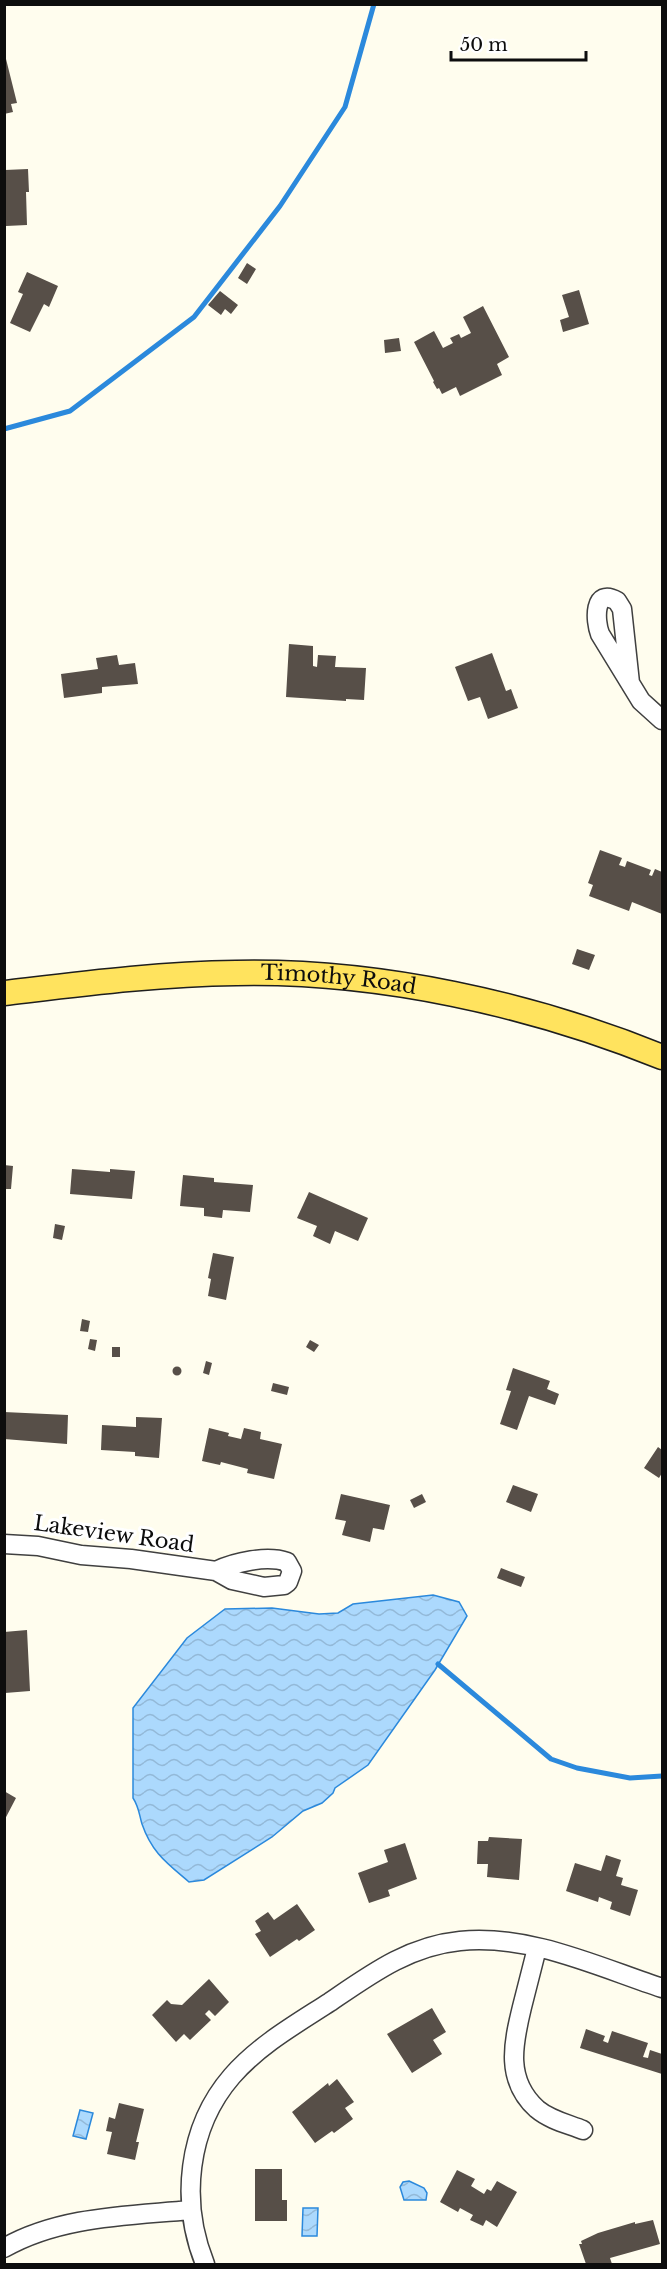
<svg xmlns="http://www.w3.org/2000/svg" width="667" height="2269" viewBox="0 0 667 2269" font-family="'Libre Baskerville',serif">
<defs>
<pattern id="water-waves" width="16" height="10" patternUnits="userSpaceOnUse" patternTransform="scale(1.5)"><rect width="16" height="10" fill="#acd9fd"/><path d="M0 5q4-4 8 0t8 0" fill="none" stroke="#93b9d8"/></pattern>
</defs>
<rect width="100%" height="100%" fill="#fffdee"/>
<path fill="url(#water-waves)" stroke="#2b89dc" stroke-width="1.5" d="M433,1595L459,1602L467,1616L435,1670L368,1765L335,1788L333,1793L322,1803L303,1811L272,1837L204,1880L189,1882C167,1863 152,1853 142,1824C139,1814 139,1807 133,1798V1708L187,1638L225,1609L272,1608L319,1614L338,1613L353,1604Z
M80,2110L93,2113L86,2139L73,2136Z
M409,2181L424,2188L427,2193L426,2200H404L400,2187L403,2182Z
M303,2208H318L317,2236H302Z"/>
<g fill="none" stroke-linecap="round" stroke-linejoin="round">
<path stroke="#2b89dc" stroke-width="5" d="M4,429L70,411L194,317L280,206L345,107L374,4
M438,1664L551,1759L577,1768L630,1778L662,1776"/>
</g>
<path fill="#574f48" d="M4,51L17,103L11,104L13,112L4,114Z
M28,169L29,192H26L27,225L6,226L5,170Z
M247,263L256,269L247,284L238,278Z
M27,272L58,286L49,307L44,304L30,332L10,323L23,294L18,292Z
M579,290L589,324L563,332L560,320L569,317L562,295Z
M220,291L238,305L231,314L225,309L221,315L208,305Z
M483,306L509,357L497,364L502,375L460,396L456,387L442,394L439,388L437,389L433,382L434,381L414,342L434,331L443,348L453,343L450,338L459,334L461,338L471,333L463,317Z
M399,338L401,351L385,353L384,340Z
M289,644L313,646V666L317,667L318,655L336,656L335,667L366,668L364,700L346,699V701L286,697Z
M492,653L506,691L511,689L518,708L488,719L480,697L468,701L455,667Z
M117,655L119,665L135,663L138,684L102,687V693L64,698L61,674L98,669L96,658Z
M600,850L622,858L619,865L625,867L627,861L651,870L649,875L652,876L655,869L662,872V914L632,902L629,911L589,896L593,885L588,883Z
M577,949L595,955L589,970L572,964Z
M4,1165L13,1166L11,1189H4Z
M72,1169L110,1172V1169L135,1171L132,1199L70,1194Z
M183,1175L214,1178V1182L253,1185L250,1212L223,1210L222,1218L204,1216V1208L180,1206Z
M309,1192L368,1218L358,1241L335,1231L330,1244L313,1236L317,1226L297,1218Z
M55,1224L65,1226L62,1240L53,1238Z
M213,1253L234,1257L226,1300L208,1296L211,1279L208,1278Z
M82,1319L90,1321L88,1332L80,1331Z
M90,1339L97,1340L95,1351L88,1349Z
M310,1340L319,1345L314,1352L306,1347Z
M112,1347H120V1357H112Z
M206,1361L212,1363L209,1375L203,1373Z
M172.5 1371a4.5 4.5 0 1 1 9 0a4.5 4.5 0 1 1-9 0Z
M513,1368L550,1381L547,1389L559,1394L555,1405L529,1396L517,1430L500,1424L511,1391L506,1390Z
M273,1383L289,1387L287,1395L271,1391Z
M4,1412L68,1415L67,1444L4,1439Z
M136,1417L162,1418L159,1458L135,1456V1452L101,1450L102,1425L136,1427Z
M209,1428L229,1433L228,1436L241,1439L244,1428L261,1432L260,1439L282,1444L274,1479L247,1473L248,1469L221,1462L220,1465L202,1461Z
M658,1447L662,1450V1473L659,1478L644,1468Z
M513,1485L538,1494L531,1512L506,1502Z
M341,1494L390,1505L384,1530L373,1528L370,1542L342,1535L346,1521L335,1519Z
M422,1494L426,1502L414,1508L410,1500Z
M501,1568L525,1577L521,1587L497,1578Z
M27,1630L30,1691L5,1693L4,1632Z
M4,1791L16,1798L4,1821Z
M489,1837L522,1839L519,1880L487,1877L488,1864H477L478,1841H488Z
M405,1843L417,1879L388,1890L390,1896L369,1903L358,1873L388,1862L384,1850Z
M606,1855L621,1860L616,1876L623,1878L621,1885L638,1890L630,1916L610,1909L612,1902L599,1897L598,1902L566,1891L575,1863L601,1871Z
M297,1904L315,1930L299,1941L297,1939L270,1957L255,1934L261,1931L255,1921L268,1912L274,1920Z
M209,1979L229,2002L215,2016L209,2010L205,2014L211,2020L190,2040L184,2034L176,2042L152,2015L167,2000L171,2004L182,2005Z
M432,2008L446,2032L433,2040L442,2054L412,2073L387,2034Z
M586,2029L605,2036L603,2041L608,2043L612,2031L648,2043L643,2057L648,2058L650,2050L662,2054V2074L580,2048Z
M337,2079L354,2102L345,2108L353,2119L334,2133L332,2131L315,2143L292,2112L328,2083L329,2086Z
M119,2103L144,2109L136,2142H139L135,2160L107,2154L112,2132L106,2131L109,2117L115,2119Z
M255,2169H282V2200H287V2221H255Z
M457,2170L475,2179L471,2186L484,2194L487,2189L491,2191L497,2181L517,2192L497,2227L486,2220L483,2226L470,2220L473,2215L460,2208L458,2212L440,2202Z
M653,2220L660,2244L610,2258L612,2264H586L579,2244H582L581,2241L598,2233L635,2222V2224Z"/>
<g fill="none" stroke-linecap="round" stroke-linejoin="round">
<defs>
<path id="minor" d="M630,683L622,609L617,601C593,587 595,621 600,634L641,701L662,720
M4,1544L38,1546L81,1555L131,1559L216,1571L232,1580L264,1587L284,1585L288,1582L292,1571L287,1562C267,1555 235,1562 216,1571
M537,1948C532,1968 527,1987 522,2007C513,2044 505,2080 537,2109C550,2120 568,2124 583,2130
M4,2248C60,2216 128,2216 190,2210
M205,2264C180,2202 187,2128 232,2076C259,2045 296,2024 330,2002C371,1974 409,1946 460,1941C530,1934 598,1967 662,1988"/>
<g id="major">
<path id="s1" d="M4,993C81,984 158,974 236,973C379,970 531,1004 662,1057"/>
</g>
</defs>
<use href="#minor" stroke="#404040" stroke-width="21"/>
<use href="#major" stroke="#1e1e1e" stroke-width="27"/>
<use href="#minor" stroke="#fff" stroke-width="18"/>
<use href="#major" stroke="#ffe35e" stroke-width="24"/>
</g>
<g text-anchor="middle" dominant-baseline="central" stroke-width="6" stroke-linejoin="round" paint-order="stroke">
<g font-size="21" fill="#0d0d0d" stroke="#fff">
<text stroke="none"><textPath href="#s1" startOffset="336">Timothy Road</textPath></text>
<text transform="translate(114 1534) rotate(8)">Lakeview Road</text>
</g>
</g>
<rect width="667" height="2269" fill="none" stroke="#0d0d0d" stroke-width="12"/>
<path d="M451 51v9h135v-9" fill="none" stroke="#0d0d0d" stroke-width="3"/>
<text x="460" y="51" font-size="18" fill="#0d0d0d" stroke="#ffffff" stroke-width="4.5" paint-order="stroke">50 m</text>
</svg>
